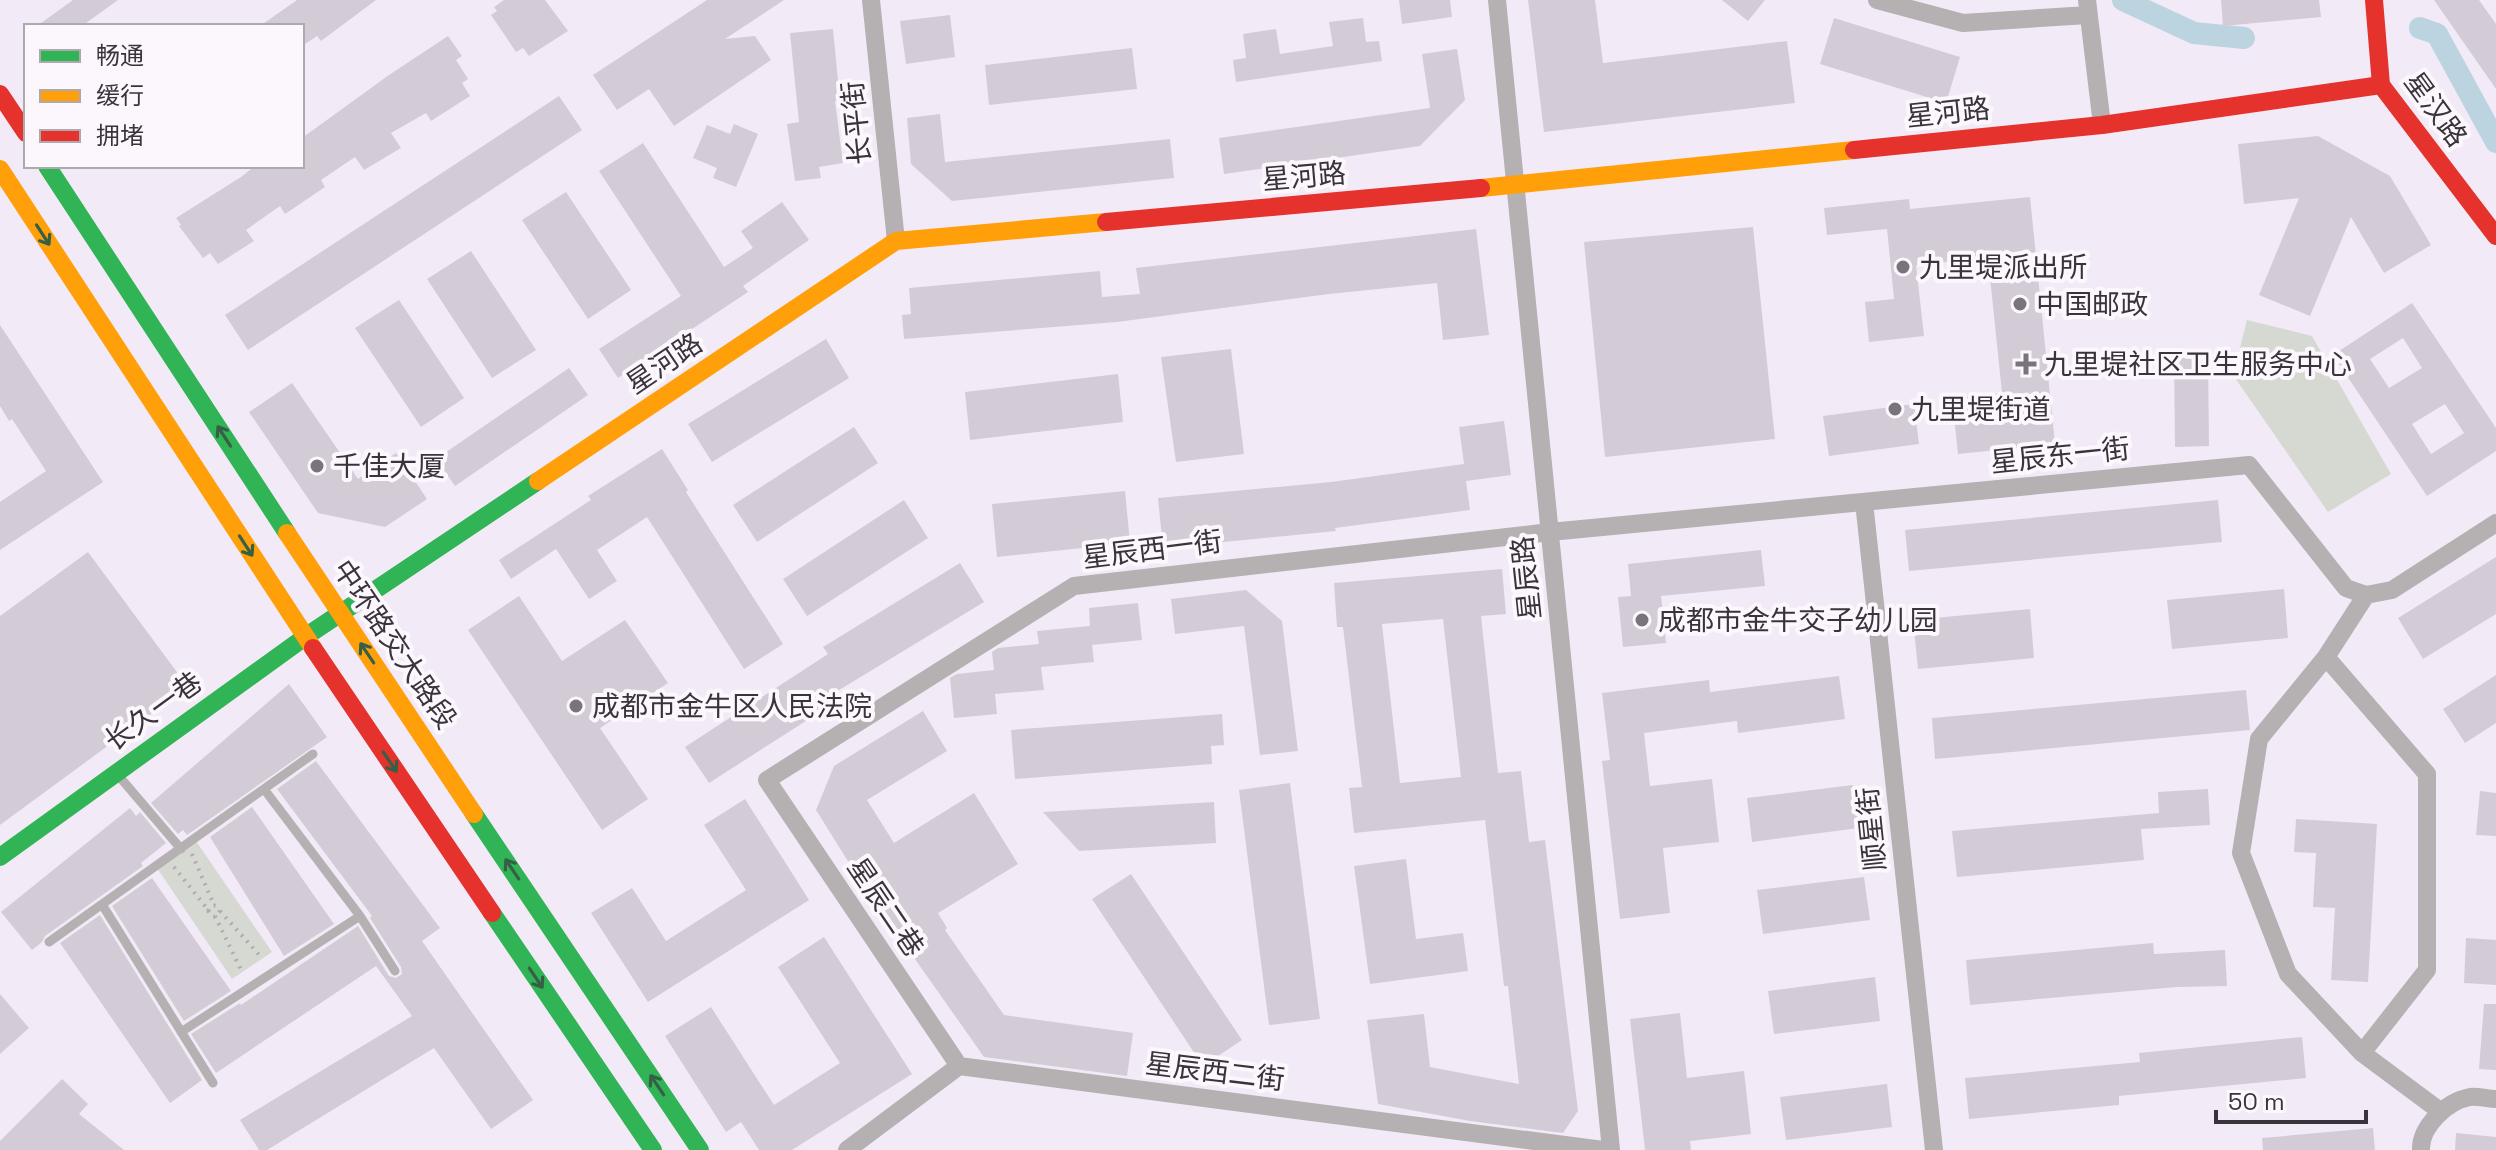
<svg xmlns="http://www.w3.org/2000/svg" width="2496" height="1150" viewBox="0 0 2496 1150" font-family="'Space Grotesk','Noto Sans SC',sans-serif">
<rect width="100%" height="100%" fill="#f3eaf7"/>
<path fill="#d6d8d2" d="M2247,320L2312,336L2391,474L2328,512L2233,375Z
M196,841L272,952L232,979L157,868Z"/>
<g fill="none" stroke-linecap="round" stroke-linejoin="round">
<path stroke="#bcd3e0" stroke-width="22" d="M2123,0L2194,33L2244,38
M2420,28L2437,34L2496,142"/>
</g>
<path fill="#d3ccd7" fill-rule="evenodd" d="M73,0H118L82,26H37Z
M297,0H376L321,41L317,36L302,46V26H260Z
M504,0H545L568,31L529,56L523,48L516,52L491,15L497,11L494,7Z
M707,0H784L725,39L755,36L771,60L674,126L649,89L617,110L593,75Z
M1399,0H1450L1452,17L1402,24Z
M1528,0H1595L1603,63L1787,41L1795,103L1544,132Z
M1722,0H1765L1748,21Z
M2221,0H2319L2321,17L2223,26Z
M2434,0H2479L2496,24V89Z
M950,15L955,57L906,64L900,21Z
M1363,18L1366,42L1379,41L1382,61L1236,82L1233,60L1246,58L1243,34L1276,29L1280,54L1333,46L1329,22Z
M1834,18L1960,57L1946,103L1820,64Z
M833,29L840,101H835L843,163L819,167L821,178L795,181L787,124L799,122L790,33Z
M448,36L462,56L456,60L468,79L462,83L470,96L431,121L426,113L391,133L401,148L364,170L355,157L321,180L325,187L285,214L280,206L246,230L254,241L218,264L210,253L203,258L179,226L181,225L176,218L241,177L255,166H302V138L389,75Z
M1132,48L1137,89L989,105L985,65Z
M1457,49L1465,100L1420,146L1224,174L1219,138L1430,108L1422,54Z
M559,96L582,130L248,350L225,315Z
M940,114L945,162L1170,139L1174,178L952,201L911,164L907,118Z
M734,124L758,134L736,187L713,178L717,168L693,158L707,125L730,134Z
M2318,136L2390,176L2431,245L2384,273L2351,217L2310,316L2259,295L2299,198L2244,204L2238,144Z
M643,143L724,267L753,248L741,231L782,202L809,240L743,286L748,292L618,378L599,349L681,296L599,171Z
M566,192L631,290L588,319L522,220Z
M2030,197L2055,444L1958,454L1952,398L2002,393L1988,258L1916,265L1924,336L1869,342L1865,302L1894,299L1887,229L1827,235L1824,208L1909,199L1910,209Z
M1753,227L1775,439L1605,457L1584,242Z
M1476,229L1489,335L1443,340L1437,283L1329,294L1117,322L904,339L902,315L911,314L909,288L1100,271L1102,297L1140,294L1136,268Z
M471,251L536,350L492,378L427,279Z
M399,300L464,398L421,427L355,328Z
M2412,303L2496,428V451L2427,496L2333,355ZM2403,338L2422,368L2389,388L2370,359ZM2445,404L2464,433L2431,454L2412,424Z
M0,325L103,482L0,550V502L46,471L12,419L9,421L0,406Z
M826,339L849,378L712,462L688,424Z
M1231,349L1244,454L1176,462L1161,357Z
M2174,352H2208L2209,446L2175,447Z
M569,368L588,395L455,486L436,459Z
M1118,374L1123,422L970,440L965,392Z
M292,383L358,479L396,453L427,499L385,527L318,513L249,412Z
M1914,404L1919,444L1829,456L1823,416Z
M1504,421L1511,475L1466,481L1470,510L1335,528L1336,531L1163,548L1158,498L1331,482L1464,464L1459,427Z
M854,427L878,463L757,542L733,505Z
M662,449L688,490L686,492L783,644L744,669L647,517L597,550L617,581L589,599L556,549L511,579L499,560L591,500L588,496Z
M1125,491L1130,543L997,557L992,504Z
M904,500L928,538L807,616L783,579Z
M2218,500L2222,542L1909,571L1905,530Z
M1761,550L1765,586L1661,596L1666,643L1623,647L1618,597L1631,596L1628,564Z
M88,552L188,687L0,825V616Z
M2496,557V614L2423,659L2398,618Z
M960,563L984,602L826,698L831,705L709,783L685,747L828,654L823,647Z
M1502,569L1506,614L1481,616L1498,773L1521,771L1529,842L1545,840L1578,1111L1563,1133L1470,1121L1378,1104L1367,1020L1424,1014L1430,1067L1519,1084L1508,986H1504L1485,820L1354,833L1349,788L1362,787L1343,627H1337L1334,583ZM1443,619L1461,777L1400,783L1382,624Z
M2284,589L2288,638L2172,649L2167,600Z
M1246,590L1282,621L1298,751L1260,755L1244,626L1175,634L1171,599Z
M519,596L562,661L625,620L668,683L600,728L648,799L602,830L468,630Z
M1138,603L1142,640L1092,645L1094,662L1041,667L1044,690L995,694L997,714L954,718L950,678L957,674L994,670L992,652L998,648L1039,644L1037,631L1090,626L1089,608Z
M2030,609L2034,658L1918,669L1913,620Z
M2496,675V723L2465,743L2443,709Z
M1839,676L1845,719L1738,733L1737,721L1644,733L1650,786L1712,779L1719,842L1663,848L1670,913L1620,919L1602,761L1610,760L1602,693L1709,680L1710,692Z
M289,684L327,737L187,835L183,830L178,834L151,803Z
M2246,690L2250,730L1935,759L1932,718Z
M923,711L947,751L867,800L894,843L974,793L1018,864L938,913L947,928L945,930L1004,1015L1133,1033L1127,1076L984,1057L910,952L906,954L816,810L834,766Z
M1222,714L1224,745L1211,746L1212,764L1015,779L1011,730Z
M316,761L440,928L422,941L533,1100L491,1129L434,1048L267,1150H259L240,1120L412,1016L376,966L216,1073L191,1034L240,1003L241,1005L358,926L389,976L396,978L402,974L401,967L370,918L372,916L277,789Z
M1290,783L1320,1019L1269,1025L1239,790Z
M1853,785L1859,828L1752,842L1747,798Z
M2208,789L2210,825L2141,829L2144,860L1957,877L1952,831L2159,813L2158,792Z
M2480,791L2496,793V836L2476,835Z
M745,799L809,900L648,1002L591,913L632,888L666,941L746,890L704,825Z
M1214,802L1216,843L1079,851L1043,812Z
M252,807L334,924L284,956L210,837Z
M130,808L136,816L140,812L166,843L141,863L143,866L45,936L42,942L32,950L1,912Z
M2296,819L2377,824L2368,982L2331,980L2335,908L2313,907L2316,853L2294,852Z
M1406,859L1416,939L1463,933L1468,971L1370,984L1354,866Z
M1131,874L1242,1040L1203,1066L1092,899Z
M1864,877L1870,920L1763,934L1757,890Z
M152,878L231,991L184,1021L112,906Z
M100,915L202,1080L170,1103L60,943Z
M824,937L912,1074L792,1150H759L741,1122L726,1132L665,1036L711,1007L774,1105L840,1063L778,967Z
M2466,938L2496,940V985L2464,983Z
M2153,943L2154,954L2225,950L2227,986L2177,987L1970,1005L1966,960Z
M1875,977L1880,1021L1774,1034L1768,991Z
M0,994L29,1028L0,1054Z
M2484,1004H2496V1070L2479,1069Z
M1680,1013L1687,1078L1744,1071L1751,1134L1690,1141L1691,1150H1645L1630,1019Z
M2302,1037L2306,1078L2119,1096V1105L1969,1119L1965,1078L2140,1062L2139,1053Z
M62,1079L88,1104L79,1114L124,1150H0V1141Z
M1887,1084L1892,1127L1786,1140L1780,1097Z
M2373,1128L2375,1150H2263L2262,1138Z
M2456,1133L2496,1137V1150H2455Z"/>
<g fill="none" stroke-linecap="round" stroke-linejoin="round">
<path stroke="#b0abaf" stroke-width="4" stroke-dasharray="2 6" stroke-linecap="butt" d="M192,854L214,905
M174,867L209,911
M208.5 911a5.5 5.5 0 1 1 11 0a5.5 5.5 0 1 1-11 0Z
M220,911L262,958
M215,916L242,972"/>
<path stroke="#b5b0b2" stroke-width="9" d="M118,775L181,849
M264,789L360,916L395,971
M103,906L213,1083
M49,942L313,754
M181,1032L360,916"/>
<path stroke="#b5b0b2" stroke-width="18" d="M871,0L896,241
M1497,0L1611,1150
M1877,0L1963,23L2088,15
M2087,0L2102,125
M1864,502L1934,1150
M2366,595L2326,657L2259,739L2241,853L2288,974L2362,1053L2440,1111
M2326,657L2427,774V970L2362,1053
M959,1066L767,780L1074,586L1550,532L2249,465L2346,588L2366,595L2392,590L2496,523
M847,1150L959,1066L1603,1150
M2421,1150C2420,1127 2447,1101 2470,1097C2478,1096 2488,1099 2496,1099"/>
<path stroke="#30b455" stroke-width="18" d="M47,166L287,533
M474,814L700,1150
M0,857L305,637L538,481
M492,913L653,1150"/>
<path stroke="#ff9f0a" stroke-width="18" d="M0,169L313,648
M1481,188L1854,150
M538,481L896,241L1106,222
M287,533L474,814"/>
<path stroke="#e5322d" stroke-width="18" d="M2374,0L2381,85L2496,236
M0,94L26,133
M1854,150L2102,125L2381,85
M1106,222L1481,188
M313,648L492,913"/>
</g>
<defs><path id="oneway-shaft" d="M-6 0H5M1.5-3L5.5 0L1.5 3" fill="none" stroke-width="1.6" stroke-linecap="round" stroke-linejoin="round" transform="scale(2)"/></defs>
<g stroke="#366045">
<use href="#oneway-shaft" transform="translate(43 235) rotate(57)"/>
<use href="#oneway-shaft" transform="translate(224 436) rotate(-123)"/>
<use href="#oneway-shaft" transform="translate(246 546) rotate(57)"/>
<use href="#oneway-shaft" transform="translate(367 653) rotate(-124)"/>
<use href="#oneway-shaft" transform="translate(390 762) rotate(56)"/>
<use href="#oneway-shaft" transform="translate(512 869) rotate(-124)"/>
<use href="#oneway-shaft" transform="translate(536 978) rotate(56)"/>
<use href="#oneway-shaft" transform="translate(657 1085) rotate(-124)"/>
</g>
<g fill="#7a737d" stroke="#fbf7fc" stroke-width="3">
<circle cx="1903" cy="267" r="8"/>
<circle cx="2020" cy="304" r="8"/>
<path d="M2022 352h8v8h8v8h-8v8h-8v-8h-8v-8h8z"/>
<circle cx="1895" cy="409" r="8"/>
<circle cx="317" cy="466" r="8"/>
<circle cx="1642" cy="620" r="8"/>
<circle cx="576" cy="706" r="8"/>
</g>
<g text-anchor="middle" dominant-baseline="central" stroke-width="8" stroke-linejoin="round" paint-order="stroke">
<g font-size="28" fill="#39333c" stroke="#fbf7fc">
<text transform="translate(2436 109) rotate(54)">星汉路</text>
<text transform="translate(1948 112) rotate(-6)">星河路</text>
<text transform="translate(856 123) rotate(-96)">长平街</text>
<text transform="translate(1304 176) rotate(-5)">星河路</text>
<text transform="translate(664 363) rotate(-34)">星河路</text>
<text transform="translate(2060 455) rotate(-6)">星辰东一街</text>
<text transform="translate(1152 549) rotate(-7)">星辰西一街</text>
<text transform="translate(1526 578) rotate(-96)">星辰路</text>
<text transform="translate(395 644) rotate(56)">中环路交大路段</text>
<text transform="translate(153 711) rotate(-36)">长久一巷</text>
<text transform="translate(1871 829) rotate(-96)">顺星街</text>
<text transform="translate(886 907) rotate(56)">星辰二巷</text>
<text transform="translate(1215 1071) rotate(7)">星辰西二街</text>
</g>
<g font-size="28" fill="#39333c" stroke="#fbf7fc" text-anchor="start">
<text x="1919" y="267">九里堤派出所</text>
<text x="2036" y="304">中国邮政</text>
<text x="2044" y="364">九里堤社区卫生服务中心</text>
<text x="1911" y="409">九里堤街道</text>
<text x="333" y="466">千佳大厦</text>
<text x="1658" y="620">成都市金牛交子幼儿园</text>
<text x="592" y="706">成都市金牛区人民法院</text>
</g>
</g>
<rect x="24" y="24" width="280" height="144" fill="#fbf7fc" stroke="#ada9af" stroke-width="2"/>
<rect x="40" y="50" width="40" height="12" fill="#30b455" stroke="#ada9af" stroke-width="2"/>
<text x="96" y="64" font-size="24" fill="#39333c">畅通</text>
<rect x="40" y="90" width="40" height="12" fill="#ff9f0a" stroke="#ada9af" stroke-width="2"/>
<text x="96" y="104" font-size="24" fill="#39333c">缓行</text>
<rect x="40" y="130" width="40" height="12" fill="#e5322d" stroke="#ada9af" stroke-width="2"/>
<text x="96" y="144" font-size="24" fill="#39333c">拥堵</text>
<path d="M2216 1110v12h150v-12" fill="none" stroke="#39333c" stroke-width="4"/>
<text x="2228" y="1110" font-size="24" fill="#39333c" stroke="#fbf7fc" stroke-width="6" paint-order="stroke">50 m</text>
</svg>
